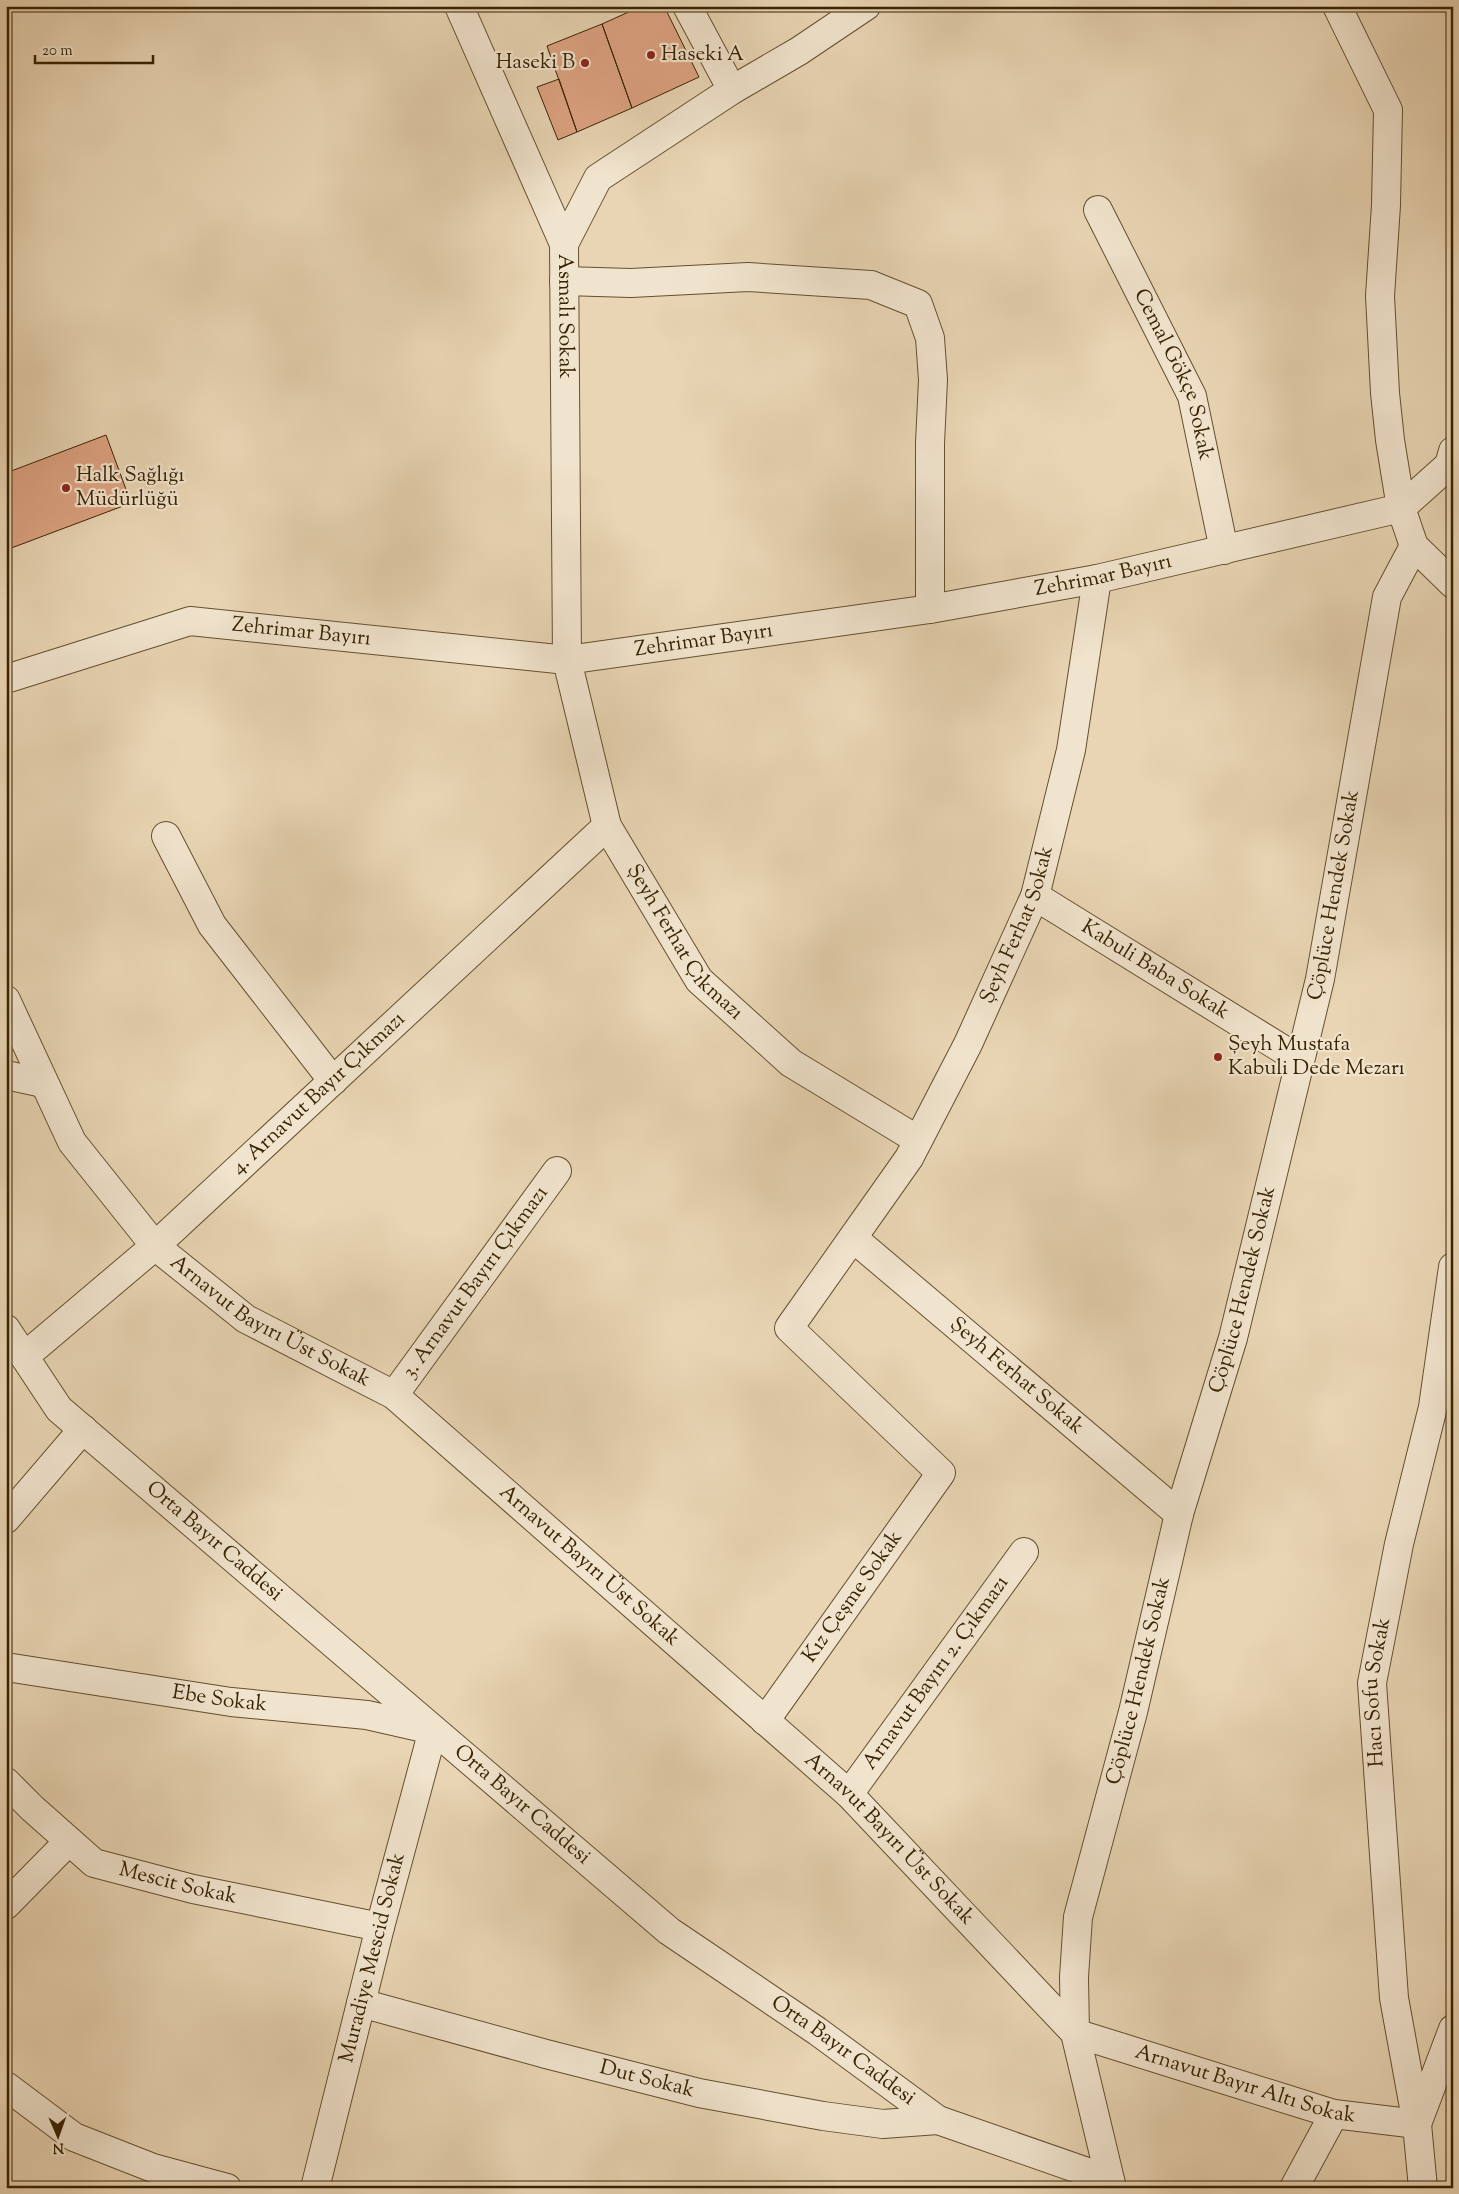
<svg xmlns="http://www.w3.org/2000/svg" width="1459" height="2194" viewBox="0 0 1459 2194" font-family="'Sorts Mill Goudy',serif">
<rect width="100%" height="100%" fill="#e9d5b4"/>
<filter id="stains"><feTurbulence type="fractalNoise" baseFrequency=".004" numOctaves="4"/><feColorMatrix values="0 0 0 0 .2 0 0 0 0 .09 0 0 0 0 .02 0 0 0 .5 -.17"/></filter>
<radialGradient id="worn" r=".72"><stop offset=".6" stop-color="#630" stop-opacity="0"/><stop offset="1" stop-color="#630" stop-opacity=".3"/></radialGradient>
<path fill="#dea382" stroke="#382302" d="M642,6H664L699,77L632,108L602,24Z
M602,24L632,108L577,132L547,46Z
M559,79L577,132L558,140L537,87Z
M106,435L131,503L6,550V473Z"/>
<g fill="none" stroke-linecap="round" stroke-linejoin="round">
<defs>
<g id="minor">
<path d="M459,6L564,244"/>
<path d="M687,6L732,90"/>
<path id="s1" d="M866,6L799,51L732,90L598,178L564,244L567,660L607,826L699,980L791,1063L918,1140"/>
<path d="M1337,6L1388,110L1386,205L1380,296L1385,393L1390,440L1401,508L1414,546L1453,584"/>
<path id="s2" d="M1098,210L1192,396L1224,550"/>
<path d="M564,281L631,283L748,277L871,285L918,304L930,338L933,380L930,443V609"/>
<path id="s3" d="M6,679L190,621L567,660L930,609L1097,579L1401,508L1449,465L1453,451"/>
<path d="M166,836L212,925L333,1081"/>
<path id="s4" d="M1035,896L1300,1060"/>
<path id="s5" d="M6,1000L72,1142L155,1246L246,1319L394,1395L849,1794L1075,2033L1112,2188"/>
<path d="M6,1075L43,1083"/>
<path id="s6" d="M853,1238L1179,1514"/>
<path id="s7" d="M6,1329L59,1409L669,1931L817,2031L938,2120L1110,2180"/>
<path id="s8" d="M25,1356L155,1246L607,826"/>
<path id="s9" d="M394,1395L557,1171"/>
<path d="M6,1519L83,1429"/>
<path id="s10" d="M6,1667L231,1702L367,1715L433,1730L380,1927L315,2188"/>
<path id="s11" d="M765,1721L941,1473L789,1328L909,1158L968,1044L1035,896L1071,750L1097,579"/>
<path id="s12" d="M6,1782L32,1808L94,1863L193,1889L380,1927"/>
<path id="s13" d="M849,1794L1024,1552"/>
<path d="M6,1905L69,1841"/>
<path id="s14" d="M361,2003L546,2054L699,2093L823,2116L883,2124L938,2120"/>
<path id="s15" d="M1075,2033L1074,1977L1078,1917L1133,1712L1179,1514L1233,1338L1320,979L1387,597L1414,546"/>
<path id="s16" d="M1075,2033L1334,2114L1417,2124"/>
<path d="M6,2086L74,2137L153,2168L227,2188"/>
<path d="M1417,2124L1453,2029"/>
<path d="M1294,2188L1334,2114"/>
<path id="s17" d="M1423,2188L1417,2124L1394,1998L1372,1683L1399,1544L1433,1407L1453,1267"/>
</g>
</defs>
<use href="#minor" stroke="#64502e" stroke-width="30"/>
<use href="#minor" stroke="#f1e4ce" stroke-width="28"/>
</g>
<g fill="#8f2418" stroke="#f1e4ce" stroke-width="2">
<circle cx="651" cy="55" r="5"/>
<circle cx="585" cy="63" r="5"/>
<circle cx="66" cy="488" r="5"/>
<circle cx="1218" cy="1057" r="5"/>
</g>
<g text-anchor="middle" dominant-baseline="central" stroke-width="4.5" stroke-linejoin="round" paint-order="stroke">
<g font-size="21" fill="#382302" stroke="#f1e4ce" text-anchor="start">
<text x="661" y="55">Haseki A</text>
<text x="575" y="63" text-anchor="end">Haseki B</text>
<text x="76" y="476">Halk Sağlığı<tspan x="76" dy="24">Müdürlüğü</tspan></text>
<text x="1228" y="1045">Şeyh Mustafa<tspan x="1228" dy="24">Kabuli Dede Mezarı</tspan></text>
</g>
<g font-size="21" fill="#382302" stroke="#f1e4ce">
<text stroke="none"><textPath href="#s1" startOffset="465">Asmalı Sokak</textPath></text>
<text stroke="none"><textPath href="#s2" startOffset="182">Cemal Gökçe Sokak</textPath></text>
<text stroke="none"><textPath href="#s3" startOffset="1115">Zehrimar Bayırı</textPath></text>
<text stroke="none"><textPath href="#s3" startOffset="305">Zehrimar Bayırı</textPath></text>
<text stroke="none"><textPath href="#s3" startOffset="710">Zehrimar Bayırı</textPath></text>
<text stroke="none"><textPath href="#s15" startOffset="1170">Çöplüce Hendek Sokak</textPath></text>
<text stroke="none"><textPath href="#s11" startOffset="980">Şeyh Ferhat Sokak</textPath></text>
<text stroke="none"><textPath href="#s1" startOffset="1120">Şeyh Ferhat Çıkmazı</textPath></text>
<text stroke="none"><textPath href="#s4" startOffset="141">Kabuli Baba Sokak</textPath></text>
<text stroke="none"><textPath href="#s8" startOffset="394">4. Arnavut Bayır Çıkmazı</textPath></text>
<text stroke="none"><textPath href="#s9" startOffset="139">3. Arnavut Bayırı Çıkmazı</textPath></text>
<text stroke="none"><textPath href="#s15" startOffset="765">Çöplüce Hendek Sokak</textPath></text>
<text stroke="none"><textPath href="#s5" startOffset="428">Arnavut Bayırı Üst Sokak</textPath></text>
<text stroke="none"><textPath href="#s6" startOffset="214">Şeyh Ferhat Sokak</textPath></text>
<text stroke="none"><textPath href="#s7" startOffset="300">Orta Bayır Caddesi</textPath></text>
<text stroke="none"><textPath href="#s5" startOffset="832">Arnavut Bayırı Üst Sokak</textPath></text>
<text stroke="none"><textPath href="#s11" startOffset="152">Kız Çeşme Sokak</textPath></text>
<text stroke="none"><textPath href="#s13" startOffset="149">Arnavut Bayırı 2. Çıkmazı</textPath></text>
<text stroke="none"><textPath href="#s15" startOffset="360">Çöplüce Hendek Sokak</textPath></text>
<text stroke="none"><textPath href="#s17" startOffset="499">Hacı Sofu Sokak</textPath></text>
<text stroke="none"><textPath href="#s10" startOffset="216">Ebe Sokak</textPath></text>
<text stroke="none"><textPath href="#s7" startOffset="705">Orta Bayır Caddesi</textPath></text>
<text stroke="none"><textPath href="#s5" startOffset="1238">Arnavut Bayırı Üst Sokak</textPath></text>
<text stroke="none"><textPath href="#s12" startOffset="206">Mescit Sokak</textPath></text>
<text transform="translate(373 1958) rotate(-76)">Muradiye Mescid Sokak</text>
<text stroke="none"><textPath href="#s7" startOffset="1110">Orta Bayır Caddesi</textPath></text>
<text stroke="none"><textPath href="#s14" startOffset="296">Dut Sokak</textPath></text>
<text stroke="none"><textPath href="#s16" startOffset="178">Arnavut Bayır Altı Sokak</textPath></text>
</g>
</g>
<rect width="1459" height="2194" fill="none" stroke="#e9d5b4" stroke-width="25"/>
<rect x="8" y="8" width="1444" height="2179" fill="none" stroke="#382302" stroke-width="2.5"/>
<rect x="12" y="12" width="1434" height="2169" fill="none" stroke="#382302"/>
<g transform="translate(58 2136) rotate(178)" stroke="#f1e4ce" stroke-width="4" paint-order="stroke">
<path d="M0-4L9 19L0 12L-9 19Z" fill="#382302"/>
<text y="-8" font-size="14" font-weight="bold" text-anchor="middle" fill="#382302">N</text>
</g>
<path d="M35 55v8h118v-8" fill="none" stroke="#382302" stroke-width="2.5"/>
<text x="42" y="55" font-size="15" fill="#382302" stroke="#f1e4ce" stroke-width="4" paint-order="stroke">20 m</text>
<rect width="100%" height="100%" filter="url(#stains)"/>
<rect width="100%" height="100%" fill="url(#worn)"/>
</svg>
